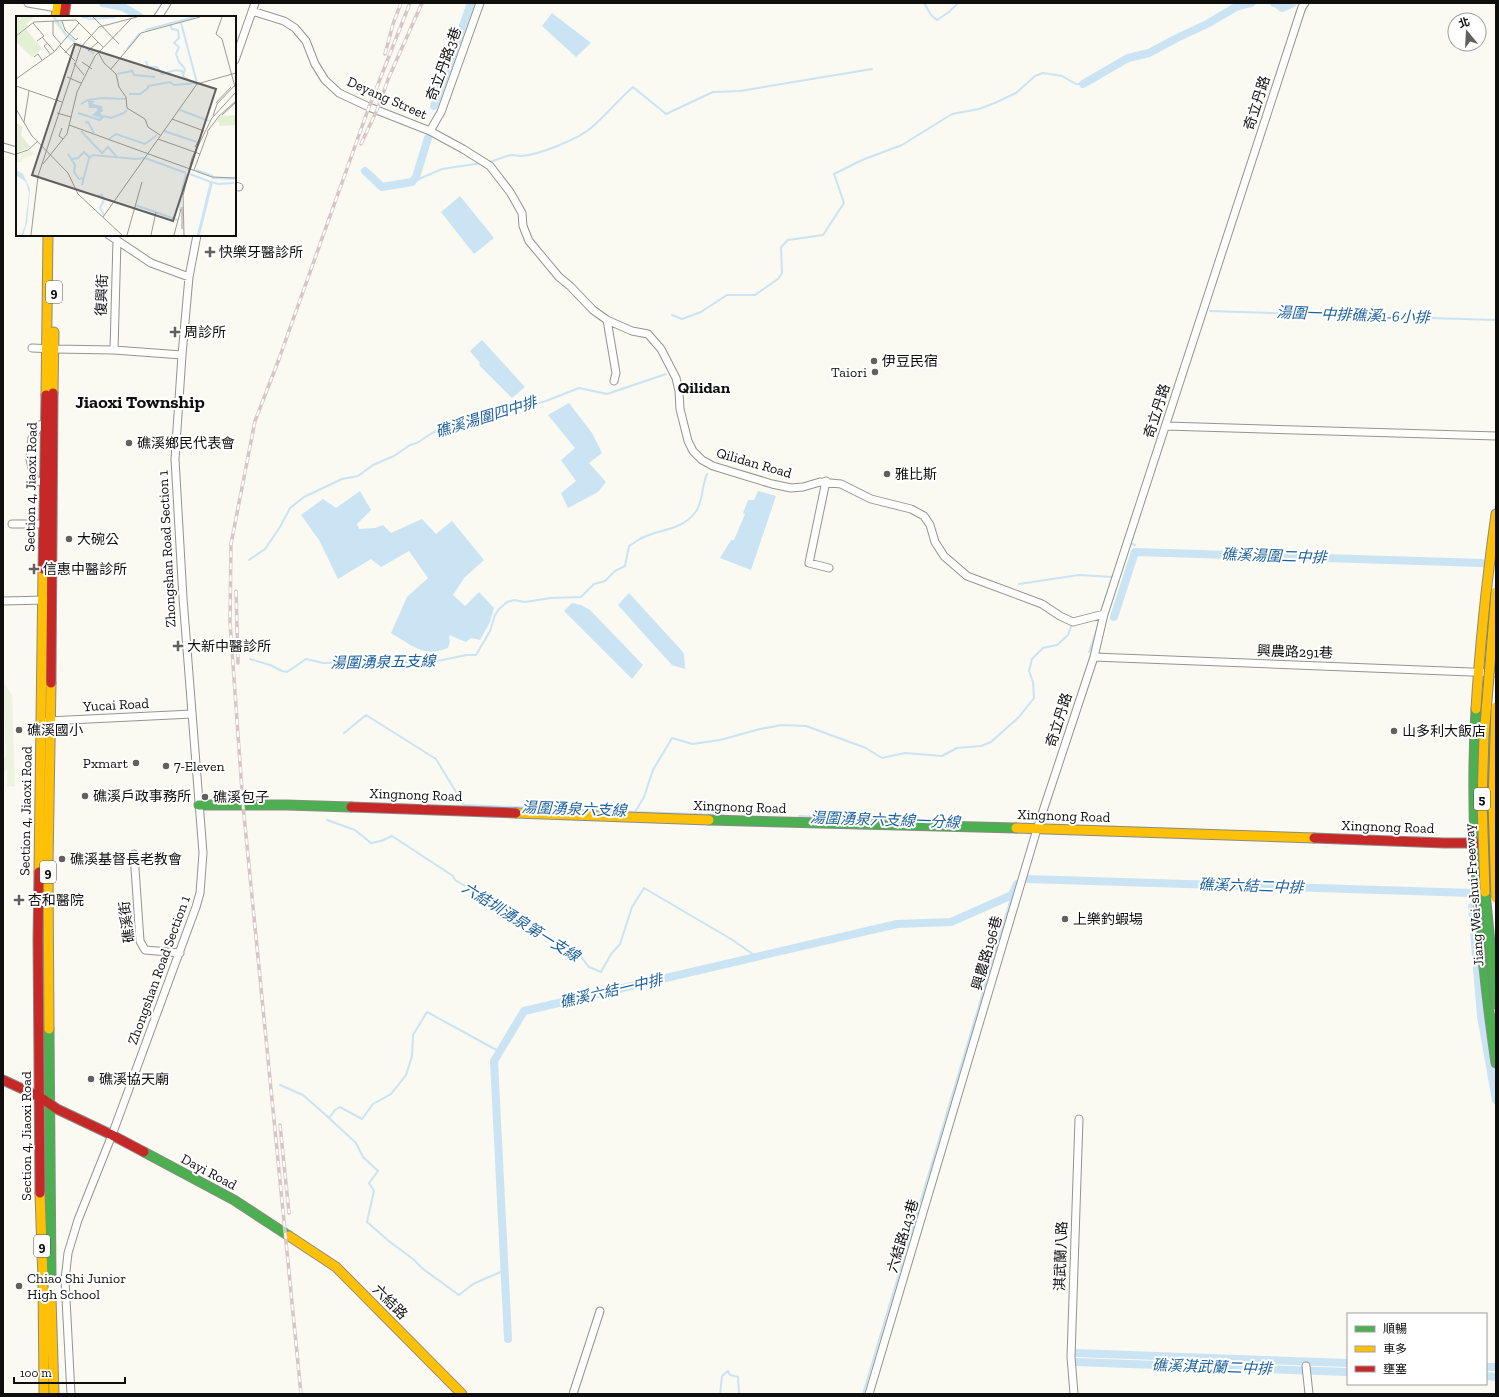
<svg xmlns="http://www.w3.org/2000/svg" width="1499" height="1397" viewBox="0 0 1499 1397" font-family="'Zilla Slab','Noto Sans TC',serif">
<rect width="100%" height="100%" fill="#faf9f2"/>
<path fill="#edf4dd" d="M3,682L12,695L15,786L7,787V769L3,774V761L6,755Z"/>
<path fill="#cae4f3" d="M552,13L591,43L576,57L542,26Z
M460,196L494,238L474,254L441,212Z
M482,340L525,387L512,398L479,365L480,363L470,351Z
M569,403L592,433L602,453L589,463L606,482L598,492L568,508L561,493L576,481L561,460L575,448L548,415Z
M360,491L371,510L357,524L359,529L375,528L383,525L391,533L422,519L436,534L452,521L484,560L464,578L453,595L465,606L479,592L494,608L490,622L480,640L471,638L466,642L449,635L450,641L448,648C423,658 412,645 391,633L407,597L428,578L409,551L381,567L371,559L338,579L319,540L301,515L323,499L336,508Z
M758,491L776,496L751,570L720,558L731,540H734L745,514L743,513L748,500H754Z
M629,593L682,651L684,654L685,669L672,665L651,642L618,605Z
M572,603L581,605L590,610L643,665L632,679L564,611Z"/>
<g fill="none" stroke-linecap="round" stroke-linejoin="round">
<path stroke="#cae4f3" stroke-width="2" d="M924,3L931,15L937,20L949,12L958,3
M488,162C497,161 503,156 512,155C515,155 518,156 521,156C539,155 578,139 591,128C606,115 618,100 633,87L666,114L713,92L740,91L872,69
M412,182L442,169L482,163
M1210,311L1496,320
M672,315L682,319L701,312L727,295H755L778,279L782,273L781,247L788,240L823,235L844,203L834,174L862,160L902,145L952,114L979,109L997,102L1016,93L1035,76L1043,73L1062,76L1076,84H1083
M1130,543L1135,545
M249,560L265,549L280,527L290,508L304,497L342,479L358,476L373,465L394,456L410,445L417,443L432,433L445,428L481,422L506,412L546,401L579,388L607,394L666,374
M1019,584L1079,575L1113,577L1114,575
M1089,652L1097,629
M250,659L270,665L282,671L287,672L306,659L323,663L376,661L428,663L466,655H476L490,631L495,615L499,609L507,602L514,600L525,602L551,598L581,597L594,584L605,581L615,571L625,566L629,546C633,544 636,541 640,539C660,528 682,532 697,510C703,499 702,485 707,474
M344,733L366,715L436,759L464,805L635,812L644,797L653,770L672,738L692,744L720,740L760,729L782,725L806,726L866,748L882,758L905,753L942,756L957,748L981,746L991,742L1019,717L1034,698L1033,682L1029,671L1032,659L1043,648L1057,645L1068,635L1072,624
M635,812L723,815
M799,816L896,820
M327,820L355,830L371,843L381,841L392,836L453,876L455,880L529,924L582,958L589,967L601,972L611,954L620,944L632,907L644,888L731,939L757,957
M280,1085L303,1095L329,1118L356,1143L363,1157L378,1171L369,1183L374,1191L367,1222L390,1242L413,1259L423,1269L459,1295L473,1284L505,1270
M329,1118L335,1110L340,1107L362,1119L373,1104L391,1094L406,1075L412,1056L413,1035L427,1012L502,1053
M720,1394L722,1376L728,1371L730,1375L738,1377L739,1394
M863,1394L1012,895"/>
<path stroke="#cae4f3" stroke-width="8" d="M103,3L123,7L140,17
M1274,3H1276L1282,8L1293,3
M1083,84L1128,58L1149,53L1177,38L1207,24L1236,7L1251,3
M434,106L471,3
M365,171L382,187L412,182L416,177L428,138
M1114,617L1135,552L1482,563
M1028,879L1473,893
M1472,907L1481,1016L1496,1100
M508,1339L494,1061L524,1011L897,924L951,922L1012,895L1017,884
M1075,1353L1348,1363
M1076,1362L1348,1372
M1486,1367H1496
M1486,1376L1496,1377"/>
<defs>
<path id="street" d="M28,3L57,8
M252,11L284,21L295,28L306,41L315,64L325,80L339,93L369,107L430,131L463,149L490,166L510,192L522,213L523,226L529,241L559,277L570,286L593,310L607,320L632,331L648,334L661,349L676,378L679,391L680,409L688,441L693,451L702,460L713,466L772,484L791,488L803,487L820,482L841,484L871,499L911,509L924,516L930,525L935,542L944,556L967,576L1042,604L1060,616L1073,622L1104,614
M158,17L167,3
M235,60L255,3
M430,131L441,112L480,3
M3,147L17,151
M235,186L239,187
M109,235L151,263L189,277
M607,320L616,373L614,381
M32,348L54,349L114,350L182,355
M114,350L117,240
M1166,426L1496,436
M826,481L809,563L829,568
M48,482L35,481L30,459L32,438L40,425L49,423
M12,524H46
M3,601L47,600
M1094,657L1496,673
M48,721L192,714
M134,854L140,941L145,950L180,953
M1306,1366L1309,1394
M71,1394L65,1280L68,1253L78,1220L112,1135L196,907L200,893L203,853L183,598L175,459L182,355L189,277L197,235
M573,1394L600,1311
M869,1394L1037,829L1094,657L1104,614L1302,7L1305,3
M1074,1394L1071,1357L1079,1119"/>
<path id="fast" d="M1476,709C1469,827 1479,946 1496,1063
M199,805H286L351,807
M709,820L1016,828
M49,1029L51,1278
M144,1152L234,1200L289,1236"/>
<path id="slow" d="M56,17L58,3
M53,393L54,332
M46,395L48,235
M1476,709C1480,643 1487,579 1496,514
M516,813L709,820
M1016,828L1314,838
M39,872L43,569
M49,1029L48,866L51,683
M40,1193L43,1280L44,1394
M289,1236L336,1267L462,1394
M51,1298L54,1394"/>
<path id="jam" d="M64,17L66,3
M43,569L46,395
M51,683L53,393
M351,807L516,813
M1314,838L1444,843H1491
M39,872L38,939L40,1193
M3,1080L40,1097L57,1109L112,1135L144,1152"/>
</defs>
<use href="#street" stroke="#949491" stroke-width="9"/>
<use href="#fast" stroke="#8b8a87" stroke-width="11"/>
<use href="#slow" stroke="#8b8a87" stroke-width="11"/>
<use href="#jam" stroke="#8b8a87" stroke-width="11"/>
<use href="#street" stroke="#fefefd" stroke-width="7"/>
<use href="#fast" stroke="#4caf50" stroke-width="9"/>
<use href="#slow" stroke="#ffc107" stroke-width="9"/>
<use href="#jam" stroke="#c62828" stroke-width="9"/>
<defs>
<path id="rail" d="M385,54L393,24L401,3
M361,144L377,110L389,77L422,3
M236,591L238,663
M280,1125L289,1213
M301,1394L243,805L230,622L231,544L255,421L279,359L369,107L410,3"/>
</defs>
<use href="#rail" stroke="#d6c6c5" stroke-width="3.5"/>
<use href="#rail" stroke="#fff" stroke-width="2" stroke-dasharray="6" stroke-linecap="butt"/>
<defs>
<path id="fast-bridge" d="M1485,892L1496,1005"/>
<path id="slow-bridge" d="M1496,707L1493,802L1496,898
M1485,892L1482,802L1484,736L1496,592"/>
</defs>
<use href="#fast-bridge" stroke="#82817e" stroke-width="11" stroke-linecap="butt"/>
<use href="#slow-bridge" stroke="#82817e" stroke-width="11" stroke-linecap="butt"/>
<use href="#fast-bridge" stroke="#4caf50" stroke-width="9"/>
<use href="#slow-bridge" stroke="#ffc107" stroke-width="9"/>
</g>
<g fill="#61605e" stroke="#fff" stroke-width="1.5">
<path d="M208 246h4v4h4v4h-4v4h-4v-4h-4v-4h4z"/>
<path d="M173 326h4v4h4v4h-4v4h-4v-4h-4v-4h4z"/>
<circle cx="874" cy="361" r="4"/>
<circle cx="875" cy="372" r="4"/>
<circle cx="129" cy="443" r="4"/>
<circle cx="887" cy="474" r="4"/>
<circle cx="69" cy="539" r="4"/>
<path d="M32 563h4v4h4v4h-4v4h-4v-4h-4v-4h4z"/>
<path d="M176 640h4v4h4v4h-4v4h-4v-4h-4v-4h4z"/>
<circle cx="19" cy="730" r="4"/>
<circle cx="1394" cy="731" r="4"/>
<circle cx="136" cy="763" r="4"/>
<circle cx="166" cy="766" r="4"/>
<circle cx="85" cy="796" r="4"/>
<circle cx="205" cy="797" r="4"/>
<circle cx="62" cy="859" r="4"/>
<path d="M17 894h4v4h4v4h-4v4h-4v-4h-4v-4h4z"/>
<circle cx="1065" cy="919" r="4"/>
<circle cx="91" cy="1079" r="4"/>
<circle cx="19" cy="1286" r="4"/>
</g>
<g text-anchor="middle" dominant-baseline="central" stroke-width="4" stroke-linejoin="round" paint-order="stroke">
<g fill="#fff" stroke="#565656" stroke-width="1">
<rect x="46" y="281" width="16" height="22" rx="3"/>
<rect x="1474" y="788" width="16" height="22" rx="3"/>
<rect x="40" y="861" width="16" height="22" rx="3"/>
<rect x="34" y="1235" width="16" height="22" rx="3"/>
</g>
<g font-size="13" font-weight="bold" fill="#0e0e0e">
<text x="54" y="292">9</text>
<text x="1482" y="799">5</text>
<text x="48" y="872">9</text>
<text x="42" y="1246">9</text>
</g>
<g font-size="14" fill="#0e0e0e" stroke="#fff">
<text transform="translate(444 64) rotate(-70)">奇立丹路3巷</text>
<text transform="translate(387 98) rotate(24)">Deyang Street</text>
<text transform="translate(1257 103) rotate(-72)">奇立丹路</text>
<text transform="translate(102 295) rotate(-88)">復興街</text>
<text transform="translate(1157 411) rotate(-72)">奇立丹路</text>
<text transform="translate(754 463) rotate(16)">Qilidan Road</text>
<text transform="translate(31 487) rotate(-89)">Section 4, Jiaoxi Road</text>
<text transform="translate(167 549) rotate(-93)">Zhongshan Road Section 1</text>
<text transform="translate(1295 652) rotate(2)">興農路291巷</text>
<text transform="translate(116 705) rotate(-3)">Yucai Road</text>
<text transform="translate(1059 720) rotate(-72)">奇立丹路</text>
<text transform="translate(416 795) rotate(2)">Xingnong Road</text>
<text transform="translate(740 807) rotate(2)">Xingnong Road</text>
<text transform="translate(26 811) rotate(-89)">Section 4, Jiaoxi Road</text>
<text transform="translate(1064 816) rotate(2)">Xingnong Road</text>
<text transform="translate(1388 827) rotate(2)">Xingnong Road</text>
<text transform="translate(1474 895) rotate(-94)">Jiang Wei-shui Freeway</text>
<text transform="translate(127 922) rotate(-97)">礁溪街</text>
<text transform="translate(987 953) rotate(-74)">興農路196巷</text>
<text transform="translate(159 970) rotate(-70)">Zhongshan Road Section 1</text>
<text transform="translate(26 1136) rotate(-90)">Section 4, Jiaoxi Road</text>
<text transform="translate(209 1172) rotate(28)">Dayi Road</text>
<text transform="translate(903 1236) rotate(-73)">六結路143巷</text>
<text transform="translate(1061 1256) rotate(-88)">淇武蘭八路</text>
<text transform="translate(390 1302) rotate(45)">六結路</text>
</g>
<g font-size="14" fill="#0e0e0e" stroke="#fff" text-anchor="start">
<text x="219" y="252">快樂牙醫診所</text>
<text x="184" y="332">周診所</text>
<text x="882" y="361">伊豆民宿</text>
<text x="867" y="372" text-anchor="end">Taiori</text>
<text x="137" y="443">礁溪鄉民代表會</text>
<text x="895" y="474">雅比斯</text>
<text x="77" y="539">大碗公</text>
<text x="43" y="569">信惠中醫診所</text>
<text x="187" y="646">大新中醫診所</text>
<text x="27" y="730">礁溪國小</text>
<text x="1402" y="731">山多利大飯店</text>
<text x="128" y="763" text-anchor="end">Pxmart</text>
<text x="174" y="766">7-Eleven</text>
<text x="93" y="796">礁溪戶政事務所</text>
<text x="213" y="797">礁溪包子</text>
<text x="70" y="859">礁溪基督長老教會</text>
<text x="28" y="900">杏和醫院</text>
<text x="1073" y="919">上樂釣蝦場</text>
<text x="99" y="1079">礁溪協天廟</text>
<text x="27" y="1278">Chiao Shi Junior<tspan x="27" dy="16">High School</tspan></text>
</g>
<g font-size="15" font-style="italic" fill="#1b5f9b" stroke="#fff">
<text transform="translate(1353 315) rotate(2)">湯圍一中排礁溪1-6小排</text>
<text transform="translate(486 417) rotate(-17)">礁溪湯圍四中排</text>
<text transform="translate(1274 556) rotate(2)">礁溪湯圍二中排</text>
<text transform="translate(383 662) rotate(-1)">湯圍湧泉五支線</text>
<text transform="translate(574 809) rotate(2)">湯圍湧泉六支線</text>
<text transform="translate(885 820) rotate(2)">湯圍湧泉六支線一分線</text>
<text transform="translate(1251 886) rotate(2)">礁溪六結二中排</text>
<text transform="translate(521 922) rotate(32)">六結圳湧泉第一支線</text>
<text transform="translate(611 991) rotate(-13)">礁溪六結一中排</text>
<text transform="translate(1212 1367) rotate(2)">礁溪淇武蘭二中排</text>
</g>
<g font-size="16" font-weight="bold" fill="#0e0e0e" stroke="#fff">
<text x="704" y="387">Qilidan</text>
</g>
<g font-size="18" font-weight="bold" fill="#0e0e0e" stroke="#fff">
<text x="140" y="402">Jiaoxi Township</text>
</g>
</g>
<g transform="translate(16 16)">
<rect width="220" height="220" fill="#faf9f2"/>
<path d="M5,1H18L10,8L12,10L0,19V5ZM38,6H45L47,14L64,30L50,21ZM10,13L26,33L16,41L0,26V21ZM220,99V109L203,110V106H200L204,100Z" fill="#e3f0d3"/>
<path d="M0,107L7,111L5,119L14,131L0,137Z" fill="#e6ebd7"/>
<path d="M13,134L19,138L6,143V146H0V139H3L4,145L6,137Z" fill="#edf4dd"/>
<path d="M72,85H78L77,88L86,90L87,95L84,97L87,100L85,102L76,99L81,95V92H73ZM0,154L7,158L14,173L11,207L7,219H5L9,210L13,177L10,166L0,159Z" fill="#cae4f3"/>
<path fill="none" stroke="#cae4f3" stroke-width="2" d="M38,1L50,19L59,26M66,1L76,3L99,1M165,7L181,67M154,9L156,13L162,14L163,22L158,27L163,31L160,38L163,46L169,53L167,60L175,66M129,14L179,1M67,29L78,38M111,33L124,17M130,45L132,51H141L146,58L160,54L166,55L167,58M101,58L116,55L118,59L139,61M158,69L182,67M113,78H124L132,72V70L154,66L158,69M65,88L72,84L86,82L110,83M164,94L193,105M62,97L84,104L88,100L95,102L108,97L111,94M69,107L72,106L78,117M65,115L86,137L92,131L101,141M148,115L181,126M93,123L100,118L129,128L141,119M52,138L59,149L58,156L63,163L68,162M129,142L170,157M56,143L62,142L68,136L74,142M180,154L197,160M174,158L195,166L182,219M196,162L218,163M202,168L218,167M66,169L73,142L77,139L120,143L128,142M166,175L170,158M81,180L86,179L88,184L84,192L88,199M119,189L162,204M164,195L165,183M183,219L196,166L202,168"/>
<path fill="none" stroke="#9c9b97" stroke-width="1" d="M77,1L103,28M206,1L200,18L206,23L219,71M60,4L87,31M37,5V19L45,28M46,5L49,14L60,24L62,22M17,7L28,20L21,25M0,20L18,6L60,4M26,21L38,35M32,27L28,30L35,39M44,30L59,45M72,35L82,26M82,36L88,47L100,58L103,71L110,81L111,92L129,103L132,111L144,119M49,37L58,27M18,41L22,38L26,44M66,46L76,53M58,47L68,59M95,53L125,17L184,1M51,61L65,67M0,63L38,36L63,7M0,70L46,86M200,87L215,71M0,93L16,120L52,157L62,178L106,219M41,97L55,101M206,99L219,87M197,100L201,88L220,68M156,103L188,115M8,106L13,75M53,109L196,161L220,162M46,112L43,120L47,123M191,116L203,100L220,85M142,123L184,138M179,131L185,120M0,138L12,134L22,125M27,148L51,118L61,76L79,40L116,2M178,154L192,116M166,191V213M87,201L181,68L220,57M15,219L22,160L65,31L83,11L121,1M111,219L126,166M135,219L140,196M158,219L165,193M168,219L167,180L176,142L196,102L220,76"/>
<path fill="#61605e" fill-opacity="0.15" stroke="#61605e" stroke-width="2" d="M59,28L200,73L157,205L16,159Z"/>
<rect width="220" height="220" fill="none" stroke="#0e0e0e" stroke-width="2"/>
</g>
<rect width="1499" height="1397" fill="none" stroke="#0e0e0e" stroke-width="8"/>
<rect x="1347" y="1313" width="140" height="72" fill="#ffffff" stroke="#9f9f9f"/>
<rect x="1355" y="1326" width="20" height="6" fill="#4caf50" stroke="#9f9f9f"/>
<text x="1383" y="1333" font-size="12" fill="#0e0e0e">順暢</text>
<rect x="1355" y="1346" width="20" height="6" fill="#ffc107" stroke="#9f9f9f"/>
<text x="1383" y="1353" font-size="12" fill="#0e0e0e">車多</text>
<rect x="1355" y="1366" width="20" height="6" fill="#c62828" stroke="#9f9f9f"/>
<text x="1383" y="1373" font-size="12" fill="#0e0e0e">壅塞</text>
<g transform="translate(1467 32) rotate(342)"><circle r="19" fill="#ffffff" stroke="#9f9f9f"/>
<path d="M0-3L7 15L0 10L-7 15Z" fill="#61605e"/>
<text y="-6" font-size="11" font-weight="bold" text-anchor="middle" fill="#0e0e0e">北</text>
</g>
<path d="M14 1377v6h111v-6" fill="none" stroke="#0e0e0e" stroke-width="2"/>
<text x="20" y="1377" font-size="12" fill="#0e0e0e" stroke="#ffffff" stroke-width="3" paint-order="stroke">100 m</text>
</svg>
